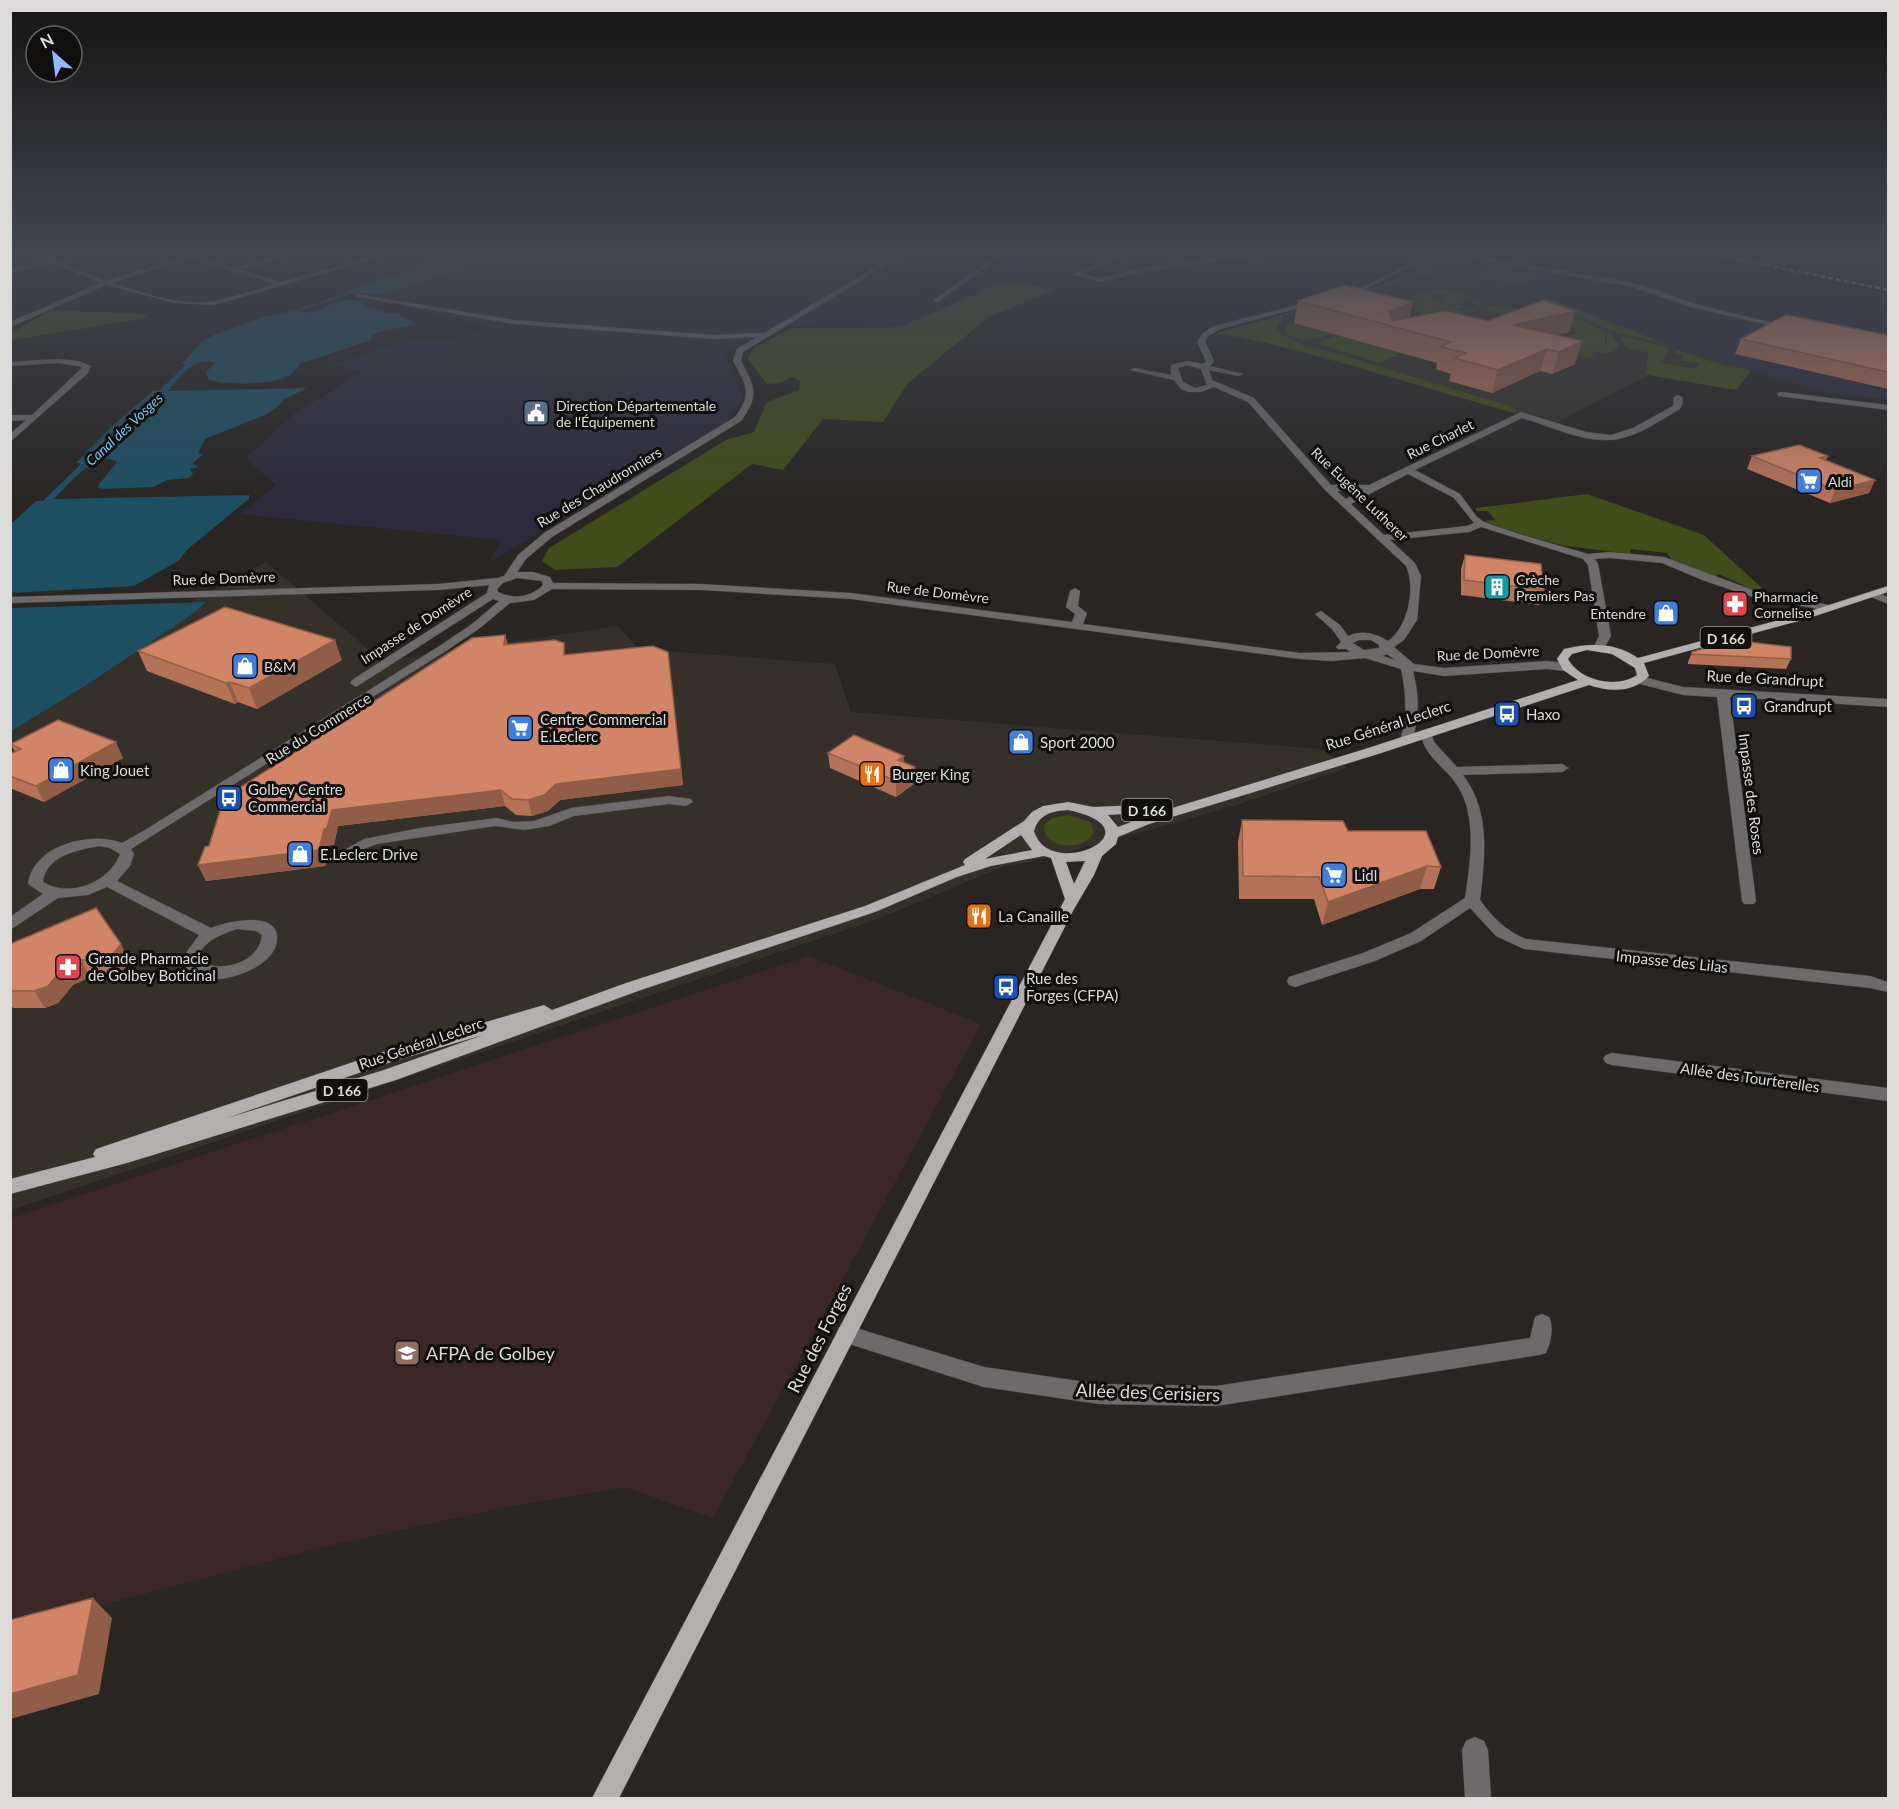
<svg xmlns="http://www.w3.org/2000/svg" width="1899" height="1809" viewBox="0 0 1899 1809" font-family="Lato,sans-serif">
<rect width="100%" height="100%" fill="#282523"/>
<path fill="#36302a" d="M1683,250H1714L1746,256L1773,250H1888V292Z
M1437,256L1494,263L1466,278L1529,290L1667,344L1751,371L1736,390L1649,375L1557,422L1454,396L1273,343L1217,333L1359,293L1418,270L1413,268Z
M266,562L382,661L618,626L639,649L835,664L851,712L1322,749L1348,768L1225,809L1035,861L1003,867L875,920L11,1210V699Z"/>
<path fill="#2d2b3b" d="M530,250H914L877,270L945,308L901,327L791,326L724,354L743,398L736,412L718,428L490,562L501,540L240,514L276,485L246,458L294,414L362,372L330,365L416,339L455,340L488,326L389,302L381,294Z
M1500,259L1632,280L1849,289L1888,296V400L1818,391L1667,344L1529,290L1465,278Z"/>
<path fill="#3b2725" d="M809,956L981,1024L713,1518L624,1487L507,1507L323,1547L11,1629V1218Z"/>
<path fill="#404c19" d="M1496,263L1544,271L1520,285L1472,276Z
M1419,265L1441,271C1426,279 1410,275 1395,282C1381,287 1374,293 1359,293L1418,270L1413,268Z
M1005,281L1056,290L990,316L907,384L883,422L823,419L783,470L752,464L617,567L555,570L542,561L549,548L726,440L754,432L767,402L799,390L800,381L793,377L780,383L767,384L748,359L754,348L791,328L901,327Z
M1440,289L1462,293L1460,295L1486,303L1480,307L1473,301L1459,299L1464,303L1459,305L1468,307L1465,309L1480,308L1468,313L1463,309L1464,308H1457L1466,313L1459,316V313L1442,310L1426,312L1444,320L1420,314L1421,311L1414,310V305L1424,299L1411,304L1400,299L1419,293L1433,291L1436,293L1431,295L1434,298L1432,299L1441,298V304L1453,307L1455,304L1449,307L1443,304L1444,299L1449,298L1443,297L1435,290Z
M1538,294L1667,344L1621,334L1540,302Z
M1491,306L1507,307L1535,313H1566L1605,331V344L1598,346L1607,344V331L1604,328L1610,332L1620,347L1607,354L1594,351L1591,353L1596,355L1587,358L1563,352L1583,346L1558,339L1577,333L1574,331L1576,328L1503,318L1501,314L1504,313H1495L1485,308Z
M1311,307L1284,316L1276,328L1278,333L1309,348L1313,349L1309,346C1377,365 1442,386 1510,406L1518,411L1514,413C1416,386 1318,351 1217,333Z
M51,310L143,314L148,318L11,340V333Z
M1291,323L1318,329L1355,324C1335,332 1303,350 1285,331L1287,325Z
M1362,326L1343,337L1370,344L1376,342L1402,353H1393L1398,355L1379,363L1319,344L1322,341Z
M1619,336L1665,346L1670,350L1661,362L1695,369L1700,364L1680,360L1684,355L1676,354L1675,351L1677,350L1731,368L1738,367L1751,371L1736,390L1649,375L1645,374L1649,352L1628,349Z
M1587,494L1704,535L1762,588L1755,591L1719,574L1712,578L1673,562L1667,553L1630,549L1631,554L1566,546L1526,536L1483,521L1495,520L1488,511H1476V508Z
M1068,815L1090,822L1094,832C1086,852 1042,850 1044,825L1053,818Z"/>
<path fill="#1d4f63" d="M467,250H530L381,294L354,293L299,311L310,313L342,300H364L362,302L363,306L386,313H399V315L416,324L376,333L372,335L371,340L299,364V367C294,371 290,376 284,378C270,384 221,386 208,379L206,372L215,363C195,356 179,377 168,391L307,388L283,400L279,406L265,415L205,439L198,453L203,454L193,463L198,467L190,469L193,474L189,478L167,480L153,487L104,489L97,487L117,462C97,448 67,486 54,499L249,495V499L189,548L178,561L134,586L11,593V524L36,501H43L46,498L79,466L80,463H76L110,428L153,391H159L184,366L185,364H182L201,342L216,334L260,318L293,311L347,293L346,291Z
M206,602L191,615L88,684L11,731V608Z"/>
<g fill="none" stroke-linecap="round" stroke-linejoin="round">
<defs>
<path id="minor" d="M34,250H41L74,268L106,281L183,256L166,250L189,254L212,250L196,256L235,268L298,250H307L242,270L281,282L397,250H406L214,305L175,303L106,285L10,327V322L100,283L53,263L10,273V269L48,260ZM190,258L228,270L229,272H235L274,284C255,290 235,297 215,301C182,307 143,293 113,283Z
M904,250H911L743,352L741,361C755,387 760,395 741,421L552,537L526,559L517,572H533L550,577L553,583L701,584L851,593L1072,622L1075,614L1066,607L1070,591L1075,588L1080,591L1078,606L1087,613L1083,624L1300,653L1350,652L1346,649H1338L1336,647L1341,642L1332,629L1315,614L1321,611L1340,625L1348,636C1362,630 1375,633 1388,641C1408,628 1416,587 1406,566L1325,490L1248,402L1214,387L1201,392H1189L1181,389L1174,380L1130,370L1134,368L1171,375V365L1187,361L1203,364L1206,361L1197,342L1203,333L1214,326L1316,300L1318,303L1220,329L1208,336L1205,342L1214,361L1210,366L1243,374L1239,376L1209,370L1212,380L1254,398L1331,485H1369L1521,412L1586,432L1611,435L1633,428L1673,406L1674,397L1678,395L1682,397L1683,402L1680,409C1662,419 1646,431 1626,437C1593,448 1553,427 1522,418L1415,470L1460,494L1477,517L1484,522L1522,535L1588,554L1610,552L1664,557L1758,592L1784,595L1833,606L1835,608L1829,611L1753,597L1705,581L1662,563L1610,558L1595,559L1598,564L1611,636L1603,650L1599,651L1593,648L1599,636L1588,565L1583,559L1481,527L1469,532L1390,540L1415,563L1421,576L1417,620L1404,640L1394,647L1414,664L1444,668L1547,661L1565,663L1571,667L1565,671L1547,669L1444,676L1413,671C1419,694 1420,718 1412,740L1406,744L1400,740C1408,717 1406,693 1401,669L1365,658L1332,661L1300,659L851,599L701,590L552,589L534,600L510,603L480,628L449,649L131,849L134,854L130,866L117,881L211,928C225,922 275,910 277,936C280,964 231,982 209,979C201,978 194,972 187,969L183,957L199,935L107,887L88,895L58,898L10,930V917L43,894L28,884C33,845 90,831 122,843L145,830L441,645L472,624L499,601L493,599L356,687L350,683L352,680L487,593L489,585L438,590L10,603V597L438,584L497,578L504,576L518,555L544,533L735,417C753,394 746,384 733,361L737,349L757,337L714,339L514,324L358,297L356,294L514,320L714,335L764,333ZM1187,365L1201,369L1207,385L1195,388L1183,382L1178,368ZM1408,474L1454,498L1474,523L1467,526L1384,535L1351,504ZM1337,491H1360L1346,499ZM517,578L542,581L543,585C531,597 514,600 498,592L497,589L503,583ZM1359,640H1371L1379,645V648L1364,650L1353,643ZM1387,654L1395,660L1383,656ZM99,846L110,848L120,854C109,883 70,898 43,882C46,856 77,850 99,846ZM237,929L256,931L262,935C259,963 222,973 200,962C195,944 224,933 237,929Z
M1003,250H1010L938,302H934V300Z
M1130,250H1138L1082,274L1101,278L1143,268L1228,255L1358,250L1228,259L1143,272L1101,282L1072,274Z
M1392,250H1428L1429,251L1426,253Z
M1449,251L1632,283L1654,289L1698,305L1792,327L1788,329L1694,308L1632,287L1447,254Z
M1433,253L1438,254L1364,290L1342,297L1339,295L1360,288Z
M59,359L78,361L91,366L88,373L10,442V434L26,420L10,421V415H32L83,367L59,363L10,366V362Z
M1781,392L1888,405V410L1778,396L1777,394Z
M1873,591L1888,597V604L1869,596L1868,594Z
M1640,676L1683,687L1888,699V707L1730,697L1756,901L1754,904H1744L1742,901L1717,697L1683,695L1636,683V677Z
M1427,730L1431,731L1434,742L1457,767L1562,764L1569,768L1562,772L1463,775C1491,812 1485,856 1480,900C1492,917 1506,931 1526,939L1870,976L1888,982V992L1870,988L1524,949L1496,936L1470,908L1421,941L1375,961L1295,987L1289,985L1287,981L1289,977L1363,953L1411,933L1465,898C1470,863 1478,817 1457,785C1446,768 1423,755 1421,734Z
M669,796L691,799L693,802L686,806L669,804L574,816L549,826L524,830L495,826L377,844L353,853L346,849L364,839L420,828L496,818L514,822L534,821L571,808Z
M1612,1053L1888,1088V1101L1612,1065L1606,1063L1603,1059L1606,1055Z
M1542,1314L1549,1317C1554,1327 1551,1342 1546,1353L1539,1355L1216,1406L1099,1404L984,1387L846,1343L839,1341L836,1334L839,1327L846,1325L984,1367L1099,1384L1216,1386L1530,1338L1535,1317Z
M1475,1737L1484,1741L1488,1750L1491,1798H1465L1462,1750L1466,1741Z"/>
<path id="major" d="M1881,250H1888V253L1882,251Z
M1888,586V592L1806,619L1644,663L1649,676C1633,693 1610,692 1589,685L1375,755L1149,824L1118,837L1116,844L1102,856L1094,875L1074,909L619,1798H592L1065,899L1051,858L1044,856L991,866L957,877L875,912L638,991L396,1080L127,1163L10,1194V1179L95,1157L93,1154L96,1149L380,1053L544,1005L552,1010L626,983L865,906L965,865L963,862L965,859L1024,821L1032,812L1043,806L1068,802L1093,807L1163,804L1168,805L1169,809L1365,749L1578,680L1563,670L1557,659L1564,649C1589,643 1615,642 1638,658L1798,615ZM1587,650L1612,654L1635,668L1637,675C1617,689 1580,681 1568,659L1572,654ZM1068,810C1163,830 1049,883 1034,831C1039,814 1052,811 1068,810ZM1158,812L1118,827L1108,815ZM1021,835L1032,850L985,859ZM1085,861L1074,884L1066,862ZM483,1035L384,1070L227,1118L391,1062Z"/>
</defs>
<use href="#minor" stroke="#454240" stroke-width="1"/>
<use href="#major" stroke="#454240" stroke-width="1"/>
<use href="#minor" fill="#6c6a6a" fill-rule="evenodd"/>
<use href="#major" fill="#b2afae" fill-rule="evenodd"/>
<path stroke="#b9b8b6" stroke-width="2" stroke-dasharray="5 3" stroke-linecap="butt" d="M1695,250L1888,290"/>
</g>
<path fill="#b47258" d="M1298,301L1413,302L1409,318L1488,321L1569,332L1557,335L1575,364L1552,374L1540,371L1492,393L1449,381L1451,374L1436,369L1437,363L1294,323Z
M1888,335V389L1735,354L1741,339Z
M1752,456H1828L1826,460L1875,480L1869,493L1830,503L1747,469Z
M1465,555L1544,590L1539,605L1461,595V569Z
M505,635L508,645L567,655L668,652L683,785L560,800L548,811L532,816L516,815L505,806L338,826L334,845H330L325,866L206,881L198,865Z
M138,651L342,660L257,709L238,702L235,704L147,671Z
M1692,652L1791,659L1786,669L1688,664V662Z
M11,744L123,758L44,802L10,788V754L15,752Z
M828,753L915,767V783L896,797L830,768Z
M1242,820L1348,831L1441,867L1434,889H1420L1322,925L1314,899H1239L1238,842Z
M10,944L130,961L117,977H90L73,985L58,1003L45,1008H13L10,1003Z"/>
<path fill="#925d47" d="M1413,302L1408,323L1386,325L1389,311Z
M1575,311L1569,332L1507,347L1513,325Z
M1582,341L1575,364L1552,374L1559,352Z
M1547,349L1540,371L1492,393L1498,370Z
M1875,480L1869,493L1830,503L1835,490Z
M505,635L509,650L504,645Z
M335,640L342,660L257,709L249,688Z
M668,652L683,785L560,800L548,811L532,816L528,800Z
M230,682L238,702L235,704L226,683Z
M116,742L123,758L44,802L36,786Z
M904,756V772L898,760Z
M915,767V783L896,797V781Z
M501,790L505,806L338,826L334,845H330L325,866L206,881L198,865L324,829L332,810Z
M1427,866L1420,889L1322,925L1328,902Z
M121,944L130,961L117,977L108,960Z
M81,960L90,977L73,985L58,1003L45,1008L34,991L63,968Z
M93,1598L112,1618L99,1694L10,1719V1694Z"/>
<path fill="#d18566" stroke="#925d47" stroke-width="1.5" d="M1345,285L1413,302L1389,311L1392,321L1446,311L1488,321L1544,300L1575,311L1513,325L1582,341L1559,352L1547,349L1498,370L1454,358L1466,353L1441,347L1451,342L1298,301Z
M1786,315L1888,335V372L1741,339Z
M1799,445L1828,456L1820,458L1875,480L1835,490L1752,456Z
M1465,555L1541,564L1544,590L1464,580Z
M225,607L335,640L249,688L230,682L226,683L138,651Z
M505,635L504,645L555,640L564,643V655L653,646L668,652L681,769L556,784L544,795L528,800L512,799L501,790L332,810L327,828L324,829L319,850L198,865L205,847L209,846L224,798L472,638Z
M1732,640L1791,647V659L1692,654V652Z
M58,720L116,742L36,786L10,776V754L21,749L11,744Z
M854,735L904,756L898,760L915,767L896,781L828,753Z
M1242,820L1343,821L1348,831H1426L1441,867L1427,866L1328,902L1319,877L1243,876Z
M96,908L121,944L108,960H81L63,968L48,986L34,991H10V944Z
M93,1598L78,1675L10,1694V1620Z"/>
<linearGradient id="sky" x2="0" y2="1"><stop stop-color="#161413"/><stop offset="0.5" stop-color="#424650"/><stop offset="1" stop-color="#424650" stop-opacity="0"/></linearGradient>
<rect width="1899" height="503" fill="url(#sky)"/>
<defs>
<symbol id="civic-square" viewBox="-11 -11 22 22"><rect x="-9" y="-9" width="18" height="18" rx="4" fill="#5c6f8a" stroke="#100f0e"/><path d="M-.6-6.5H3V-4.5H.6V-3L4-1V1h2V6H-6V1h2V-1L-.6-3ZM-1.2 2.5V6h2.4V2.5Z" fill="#fff"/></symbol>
<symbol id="supermarket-square" viewBox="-11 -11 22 22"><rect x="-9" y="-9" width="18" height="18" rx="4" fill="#3f7fe0" stroke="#100f0e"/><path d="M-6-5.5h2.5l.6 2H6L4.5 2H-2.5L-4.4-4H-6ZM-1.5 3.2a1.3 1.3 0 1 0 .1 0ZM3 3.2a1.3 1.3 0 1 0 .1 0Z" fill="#fff"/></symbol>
<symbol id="building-square" viewBox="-11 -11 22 22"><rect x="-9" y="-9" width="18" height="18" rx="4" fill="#0f9aa8" stroke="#100f0e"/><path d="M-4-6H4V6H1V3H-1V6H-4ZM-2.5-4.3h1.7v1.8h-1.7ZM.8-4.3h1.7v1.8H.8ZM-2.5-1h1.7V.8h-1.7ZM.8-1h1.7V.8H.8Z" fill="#fff"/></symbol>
<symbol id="pharmacy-square" viewBox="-11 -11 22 22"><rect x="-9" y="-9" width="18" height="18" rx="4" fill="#e0444e" stroke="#100f0e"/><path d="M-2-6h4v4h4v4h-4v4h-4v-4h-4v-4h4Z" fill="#fff"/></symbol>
<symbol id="shop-square" viewBox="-11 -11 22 22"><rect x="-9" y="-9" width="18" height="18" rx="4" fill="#3f7fe0" stroke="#100f0e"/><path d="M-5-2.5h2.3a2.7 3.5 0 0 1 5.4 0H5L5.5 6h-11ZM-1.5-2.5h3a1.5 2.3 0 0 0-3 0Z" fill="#fff"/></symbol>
<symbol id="bus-square" viewBox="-11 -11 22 22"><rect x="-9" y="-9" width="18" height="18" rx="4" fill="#1a4fb4" stroke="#100f0e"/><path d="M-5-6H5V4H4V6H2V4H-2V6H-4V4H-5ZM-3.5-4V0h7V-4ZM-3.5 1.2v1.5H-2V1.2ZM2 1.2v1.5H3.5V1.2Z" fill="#fff"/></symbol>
<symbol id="restaurant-square" viewBox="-11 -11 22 22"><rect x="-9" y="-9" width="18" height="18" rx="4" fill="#e8710a" stroke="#100f0e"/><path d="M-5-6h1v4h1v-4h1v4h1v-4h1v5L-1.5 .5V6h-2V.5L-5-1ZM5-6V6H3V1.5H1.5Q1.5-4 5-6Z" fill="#fff"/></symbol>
<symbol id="university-square" viewBox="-11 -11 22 22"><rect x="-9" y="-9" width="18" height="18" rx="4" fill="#8d6e63" stroke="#100f0e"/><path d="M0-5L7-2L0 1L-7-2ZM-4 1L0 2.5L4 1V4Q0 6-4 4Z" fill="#fff"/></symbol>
</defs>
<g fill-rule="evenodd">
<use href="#civic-square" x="521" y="398" width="30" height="30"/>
<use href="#supermarket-square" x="1794" y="466" width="30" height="30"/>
<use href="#building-square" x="1482" y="572" width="30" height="30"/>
<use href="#pharmacy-square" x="1720" y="589" width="30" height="30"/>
<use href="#shop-square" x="1651" y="598" width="30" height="30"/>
<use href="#shop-square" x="230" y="651" width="30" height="30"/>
<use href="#bus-square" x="1729" y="691" width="30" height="30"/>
<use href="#bus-square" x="1492" y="699" width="30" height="30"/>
<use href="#supermarket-square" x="505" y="713" width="30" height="30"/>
<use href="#shop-square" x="1006" y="727" width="30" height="30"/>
<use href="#shop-square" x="46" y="755" width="30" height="30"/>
<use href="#restaurant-square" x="857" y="759" width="30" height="30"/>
<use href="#bus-square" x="214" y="783" width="30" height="30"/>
<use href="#shop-square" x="285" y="839" width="30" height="30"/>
<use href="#supermarket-square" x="1319" y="860" width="30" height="30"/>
<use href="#restaurant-square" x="964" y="901" width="30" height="30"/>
<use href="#pharmacy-square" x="53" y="952" width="30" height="30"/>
<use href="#bus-square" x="991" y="972" width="30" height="30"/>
<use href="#university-square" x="392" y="1338" width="30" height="30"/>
</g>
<g text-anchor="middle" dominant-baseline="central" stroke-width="6" stroke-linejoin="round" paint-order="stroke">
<g font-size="14" fill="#dcdbd9" stroke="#100f0e" text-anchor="start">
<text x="556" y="405">Direction Départementale<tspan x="556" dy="16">de l'Équipement</tspan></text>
<text x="1828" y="481">Aldi</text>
<text x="1516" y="579">Crèche<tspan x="1516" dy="16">Premiers Pas</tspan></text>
<text x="1754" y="596">Pharmacie<tspan x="1754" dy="16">Cornelise</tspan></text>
<text x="1646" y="613" text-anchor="end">Entendre</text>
<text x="264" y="666">B&amp;M</text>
</g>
<g font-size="14" font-style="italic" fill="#6ccdf4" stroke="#100f0e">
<text transform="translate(124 429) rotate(-43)">Canal des Vosges</text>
</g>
<g font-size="14" fill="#dcdbd9" stroke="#100f0e">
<text transform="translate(1440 439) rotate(-26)">Rue Charlet</text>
<text transform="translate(599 487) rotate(-31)">Rue des Chaudronniers</text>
<text transform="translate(1360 494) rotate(44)">Rue Eugène Lutherer</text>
<text transform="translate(224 578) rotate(-2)">Rue de Domèvre</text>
<text transform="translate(938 592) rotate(7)">Rue de Domèvre</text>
<text transform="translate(416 625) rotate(-33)">Impasse de Domèvre</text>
<text transform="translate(1488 653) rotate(-3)">Rue de Domèvre</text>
</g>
<g fill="#100f0e" stroke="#9f9e9c" stroke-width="1.5">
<rect x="1700.5" y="627" width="51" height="22" rx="4.5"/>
<rect x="1121.5" y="799" width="51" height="22" rx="4.5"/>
<rect x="316.5" y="1079" width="51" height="22" rx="4.5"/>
</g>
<g font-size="14" font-weight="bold" fill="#dcdbd9">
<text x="1726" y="638">D 166</text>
<text x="1147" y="810">D 166</text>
<text x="342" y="1090">D 166</text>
</g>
<g font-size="15" fill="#dcdbd9" stroke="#100f0e">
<text transform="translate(1765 678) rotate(3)">Rue de Grandrupt</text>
<text transform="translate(1388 725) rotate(-18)">Rue Général Leclerc</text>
<text transform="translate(318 728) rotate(-32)">Rue du Commerce</text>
<text transform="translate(1752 794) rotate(83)">Impasse des Roses</text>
<text transform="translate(1672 961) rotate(6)">Impasse des Lilas</text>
<text transform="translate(421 1043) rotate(-19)">Rue Général Leclerc</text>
<text transform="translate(1750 1077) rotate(8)">Allée des Tourterelles</text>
</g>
<g font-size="15" fill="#dcdbd9" stroke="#100f0e" text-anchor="start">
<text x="1764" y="706">Grandrupt</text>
<text x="1526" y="714">Haxo</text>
<text x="540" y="719">Centre Commercial<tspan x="540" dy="17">E.Leclerc</tspan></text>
<text x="1040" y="742">Sport 2000</text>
<text x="80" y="770">King Jouet</text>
<text x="892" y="774">Burger King</text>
<text x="248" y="789">Golbey Centre<tspan x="248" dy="17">Commercial</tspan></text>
<text x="320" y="854">E.Leclerc Drive</text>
<text x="1354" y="875">Lidl</text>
<text x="998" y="916">La Canaille</text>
<text x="88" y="958">Grande Pharmacie<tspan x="88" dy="17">de Golbey Boticinal</tspan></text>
<text x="1026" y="978">Rue des<tspan x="1026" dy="17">Forges (CFPA)</tspan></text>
</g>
<g font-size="18" fill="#dcdbd9" stroke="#100f0e">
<text transform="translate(819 1338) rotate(-63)">Rue des Forges</text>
<text transform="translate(1148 1392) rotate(2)">Allée des Cerisiers</text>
</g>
<g font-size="18" fill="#dcdbd9" stroke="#100f0e" text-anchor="start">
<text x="426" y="1353">AFPA de Golbey</text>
</g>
</g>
<rect width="1899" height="1809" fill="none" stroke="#dcdbd9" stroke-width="24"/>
<g transform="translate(54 54) rotate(332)"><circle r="28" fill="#100f0e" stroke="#62615f" stroke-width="1.5"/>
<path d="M0-4.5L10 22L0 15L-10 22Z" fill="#94b7fd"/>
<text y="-9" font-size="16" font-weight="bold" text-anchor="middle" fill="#dcdbd9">N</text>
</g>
</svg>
